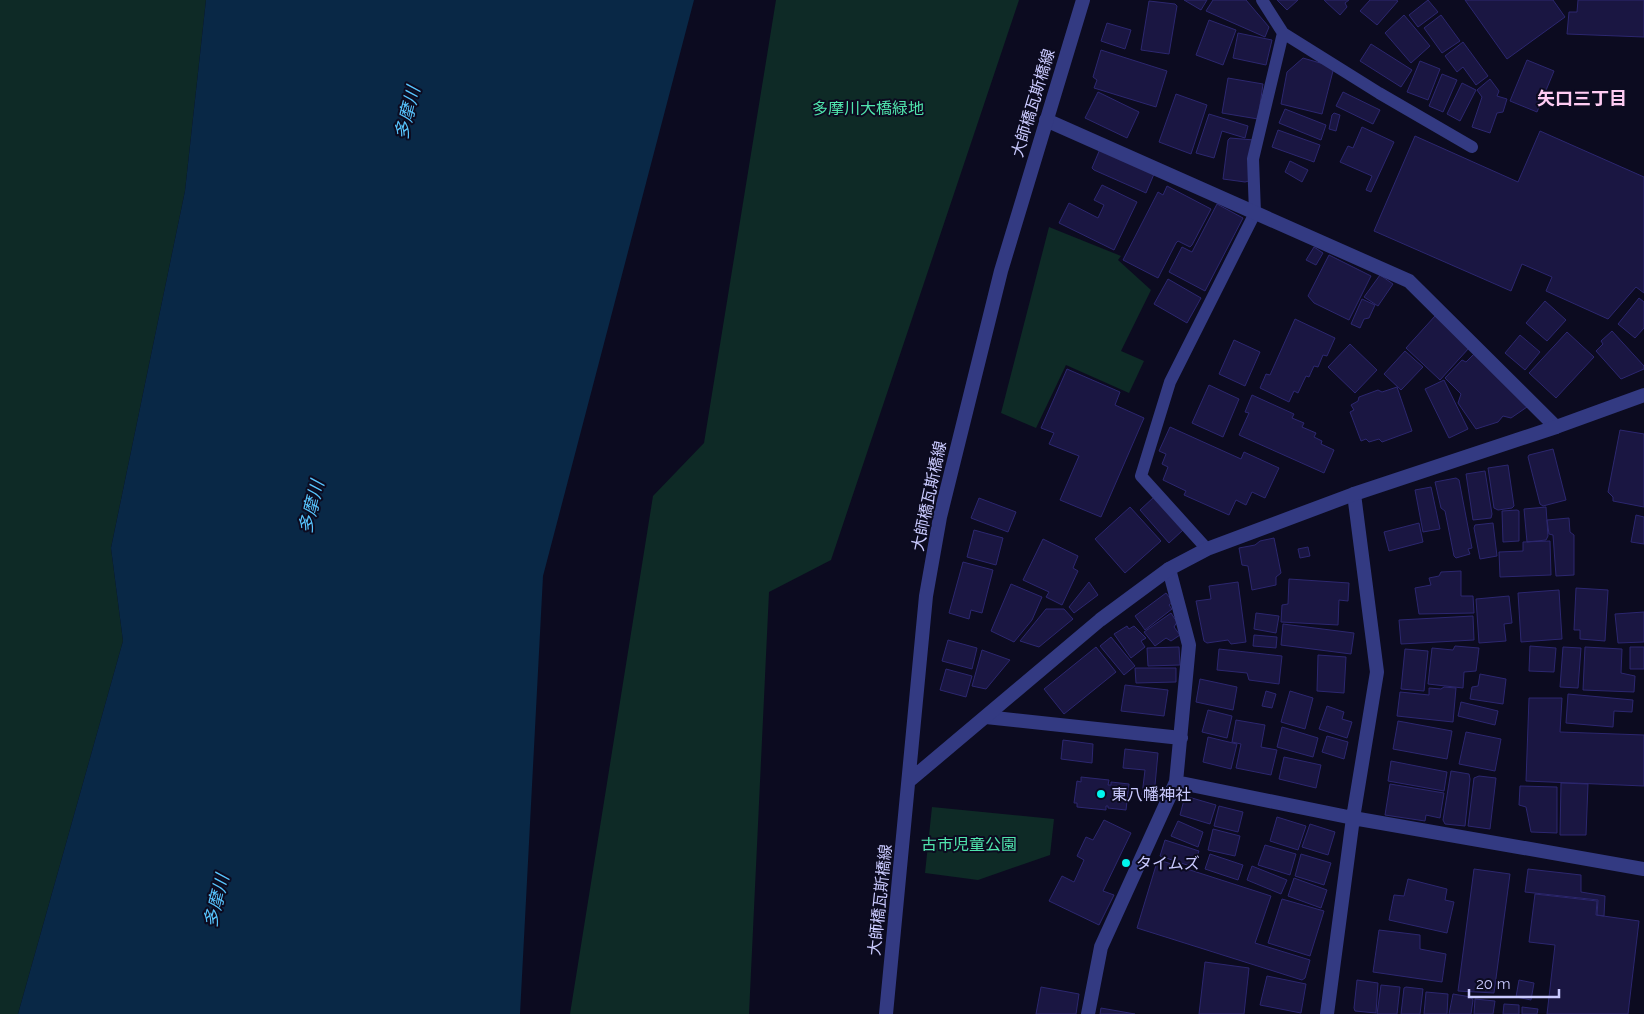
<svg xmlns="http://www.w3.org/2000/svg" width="1644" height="1014" viewBox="0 0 1644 1014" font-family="Raleway,'Noto Sans JP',sans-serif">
<rect width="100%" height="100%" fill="#0c0b20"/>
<path fill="#0e2a26" d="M0,0H206L185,191L111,548L123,641L18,1014H0Z
M776,0H1019L831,560L769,592L749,1014H570L653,496L704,443Z
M1049,227L1121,256L1118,260L1151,290L1121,351L1144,361L1129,393L1066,365L1036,428L1001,413Z
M932,807L1054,819L1050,855L978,880L925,873Z"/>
<path fill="#092846" d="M206,0H694L543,576L520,1014H18L123,641L111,548L185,191Z"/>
<path fill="#1a1642" stroke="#2c276f" d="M1184,0H1207L1201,10Z
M1213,0H1246L1269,27L1265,37L1206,11Z
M1277,0H1298L1287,10Z
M1324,0H1349L1345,3L1347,7L1340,15Z
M1370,0H1396L1398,1L1377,25L1360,11Z
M1428,0L1438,12L1418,27L1409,15Z
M1465,0H1553L1565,17L1507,59Z
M1578,0H1644V37L1567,34L1569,12H1577Z
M1149,1L1175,4L1177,6L1169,54L1141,50Z
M1404,15L1430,46L1411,63L1385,33Z
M1441,15L1460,41L1442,53L1424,28Z
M1209,20L1236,30L1223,65L1196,55Z
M1107,23L1131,30L1125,49L1101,41Z
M1238,33L1272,40L1266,65L1233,58Z
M1463,42L1488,76L1476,85L1463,67L1457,72L1445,56Z
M1371,44L1412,70L1401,87L1360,61Z
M1101,50L1167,71L1156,107L1094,88L1097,80L1093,77Z
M1303,58L1334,67L1322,114L1281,104L1287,72Z
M1527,60L1554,71L1537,112L1510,101Z
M1420,61L1440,69L1428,100L1407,92Z
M1442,74L1457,80L1443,112L1429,106Z
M1228,78L1263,84L1258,119L1222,113Z
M1490,79L1499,91L1497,96L1507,99L1503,112L1497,113L1490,133L1472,127L1482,97L1477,90Z
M1462,83L1476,90L1460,121L1447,114Z
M1098,92L1139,112L1127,138L1085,118Z
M1343,92L1380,110L1373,124L1336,106Z
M1176,94L1207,105L1191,154L1159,142Z
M1285,109L1326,125L1321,140L1279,123Z
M1334,113L1340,115L1336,131L1329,129L1332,115Z
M1209,114L1248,126L1245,138L1222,131L1214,158L1196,153Z
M1362,127L1394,142L1371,192L1366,190L1372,176L1340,162L1348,146L1353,148Z
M1278,130L1320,145L1314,162L1272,147Z
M1540,131L1644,177V293L1636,287L1608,319L1546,291L1552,277L1522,264L1511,291L1374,231L1415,136L1518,182Z
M1230,138L1254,140L1249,181L1245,182L1223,179L1228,140Z
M1100,149L1154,174L1146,193L1094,170L1092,168Z
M1290,161L1308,170L1302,182L1285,172Z
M1102,185L1137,202L1114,250L1059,223L1069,203L1098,218L1104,205L1094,200Z
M1167,186L1211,209L1192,245L1190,247L1178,241L1176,243L1158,278L1123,260L1158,192L1163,195Z
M1217,204L1243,218L1205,291L1169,272L1182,247L1192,252Z
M1314,247L1323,253L1316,265L1306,260Z
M1329,255L1371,276L1349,320L1314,303L1308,296Z
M1380,275L1393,284L1378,306L1364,297Z
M1168,279L1201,298L1187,323L1154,304Z
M1639,298L1644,302V328L1635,338L1618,324Z
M1362,299L1375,305L1369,318L1364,319L1360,328L1351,324Z
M1545,301L1566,320L1547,341L1526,323Z
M1435,316L1469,348L1440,380L1406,348Z
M1295,319L1335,338L1327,356L1323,355L1318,367L1314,366L1309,377L1306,376L1298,393L1294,391L1289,402L1260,388L1266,374L1270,375Z
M1612,331L1644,366V369L1621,379L1596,351L1603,344L1601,341Z
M1567,332L1594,357L1556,398L1529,373Z
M1520,335L1540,352L1525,370L1505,353Z
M1234,340L1260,352L1245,386L1219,374Z
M1350,344L1377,370L1355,393L1328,367Z
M1405,351L1423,367L1401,390L1384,374Z
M1475,353L1527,407L1511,418L1503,416L1498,422L1476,429L1458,403L1461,394L1445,378L1462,360L1466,362Z
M1067,369L1120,392L1115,405L1144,418L1101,517L1060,500L1079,456L1049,444L1054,433L1041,428Z
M1444,380L1468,429L1449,438L1425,389Z
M1209,385L1239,399L1223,437L1192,423Z
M1397,387L1412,431L1382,442L1379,439L1369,442L1366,439L1361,441L1350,412L1354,410L1351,405L1358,401L1359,397L1378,390L1382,392Z
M1252,395L1294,414L1292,418L1304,423L1302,427L1316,433L1314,437L1322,441L1321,444L1334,450L1324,473L1239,435L1249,413L1245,412Z
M1170,427L1241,459L1244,452L1279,468L1265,498L1252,492L1246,505L1236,500L1229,515L1184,495L1186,491L1163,480L1168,467L1162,464L1166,454L1159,451Z
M1620,430L1644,434V507L1613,501V497L1608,492Z
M1553,449L1566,500L1543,506L1540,504L1528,457L1529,455Z
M1508,465L1514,506L1512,508L1498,510L1494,508L1488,468Z
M1485,471L1492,514L1491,518L1473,520L1466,474Z
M1456,478L1459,480L1472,548L1468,549L1470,554L1456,558L1454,556L1445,511L1441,508L1435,482Z
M1431,487L1440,529L1423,532L1415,490Z
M1154,497L1183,530L1169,543L1140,510Z
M979,498L1016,512L1008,532L971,518Z
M1130,507L1161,541L1125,573L1095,539Z
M1546,507L1548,536L1546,540L1527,542L1524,509Z
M1517,510L1519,511V541L1503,542L1502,511Z
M1636,515L1644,517V544L1631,542Z
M1569,518L1570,532L1574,535V575L1556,576L1553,535L1549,534L1547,520Z
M1419,523L1423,542L1389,551L1384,532Z
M1493,523L1497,556L1480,559L1474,528L1475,525Z
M974,530L1003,538L996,565L967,557Z
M1274,538L1281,573L1276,577V585L1252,590L1248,566L1242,565L1239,548L1255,545L1260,541Z
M1043,539L1078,556L1073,568L1078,571L1062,605L1046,597L1049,592L1023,580Z
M1550,541L1551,575L1500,577L1499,552L1523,551V542Z
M1308,547L1310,556L1300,558L1298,549Z
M963,562L993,570L982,613L971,610L969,619L949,613Z
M1461,571V596H1473L1474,613L1419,614L1415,588L1431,585L1429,578L1439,576L1441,572Z
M1289,579L1349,583L1348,601L1339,600L1338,625L1281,622L1282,605L1288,604Z
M1089,582L1098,595L1074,613L1069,607Z
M1238,582L1246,642L1231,644L1228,640L1207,643L1204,641L1196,601L1211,599L1209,586Z
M1011,584L1042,597L1032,620L1014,642L991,631Z
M1576,588L1608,590L1605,641L1580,639V630H1574Z
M1559,590L1562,639L1521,642L1518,593Z
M1166,593L1173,602L1169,605L1172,609L1145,630L1135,616Z
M1509,596L1512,623L1504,624L1506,641L1479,643L1476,599Z
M1046,609H1064L1073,619L1039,647L1020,641Z
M1644,612V642L1618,643L1615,614Z
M1171,613L1177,622L1174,627L1180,635L1171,641L1166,638L1155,646L1144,632Z
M1256,613L1279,616L1276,633L1254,629Z
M1473,616L1474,640L1401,644L1399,620Z
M1283,624L1354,633L1351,654L1281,645Z
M1127,626L1129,629L1134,626L1146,638L1141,641L1145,647L1131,658L1114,634Z
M1254,635L1277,637L1276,648L1253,646Z
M1111,637L1135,666L1124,675L1100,646Z
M948,640L977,648L972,669L942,661Z
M1455,646L1479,648L1476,671L1464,672L1463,688L1428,684L1432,648L1453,650Z
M1530,646L1556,648L1554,672L1529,671Z
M1096,647L1116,672L1064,714L1044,689Z
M1179,647L1180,665L1148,666L1147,648Z
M1563,647L1581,648L1578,688L1560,687Z
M1585,647L1622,649L1621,673L1635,676L1634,692L1583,690Z
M1630,647H1644V669H1630Z
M1219,649L1282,656L1279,684L1249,680L1247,673L1217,670Z
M1405,649L1428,651L1424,691L1401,689Z
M982,650L1010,660L986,689L972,686Z
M1318,655L1346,657L1344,693L1317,691Z
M1135,668H1176V682L1136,683Z
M946,669L972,676L966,697L940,690Z
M1480,674L1506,679L1503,704L1470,699L1472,687L1478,686Z
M1200,679L1237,687L1233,710L1196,702Z
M1125,685L1168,690L1164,716L1121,711Z
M1444,687L1456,688L1453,722L1397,716L1400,692L1429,695V688L1441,689Z
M1266,691L1276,694L1272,708L1262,706Z
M1290,691L1313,698L1305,729L1281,722Z
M1568,694L1633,700L1632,712L1614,711L1613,727L1566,723Z
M1529,698H1562L1560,732L1644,735V786L1526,781Z
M1461,702L1498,711L1495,725L1458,716Z
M1327,706L1344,712L1342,719L1352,722L1347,738L1319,729Z
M1208,710L1232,716L1227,738L1202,732Z
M1236,720L1265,725L1261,747L1277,750L1271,775L1236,768L1241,744L1232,742Z
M1398,721L1452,731L1447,759L1393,749Z
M1282,727L1318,738L1313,757L1277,747Z
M1466,732L1501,739L1495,771L1459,764Z
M1327,736L1348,742L1344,759L1322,752Z
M1208,737L1237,744L1231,769L1203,762Z
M1063,740L1093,744L1092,763L1061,759Z
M1125,749L1158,753L1154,796L1142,795L1145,770L1123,768Z
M1284,757L1321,765L1316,788L1279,779Z
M1391,761L1447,772L1444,791L1388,781Z
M1451,771L1469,774L1470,779L1465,826L1445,824L1443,820Z
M1479,776L1496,778L1490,829L1468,826L1474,778Z
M1081,777L1109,780L1108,785H1111V782L1129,784L1126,810L1108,808V806H1106V810L1077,807V803H1074L1077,781L1081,782Z
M1561,783L1588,784L1586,835H1560Z
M1390,784L1444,793L1440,818L1426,815L1425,821L1385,815Z
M1520,786L1557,787V833L1531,832L1526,807L1519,805Z
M1185,796L1216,805L1210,824L1180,815Z
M1219,806L1243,812L1238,832L1214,826Z
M1277,817L1306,826L1298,850L1270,841Z
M1104,820L1131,833L1103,891L1114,895L1099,925L1049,901L1062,876L1074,882L1084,860L1077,856L1086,837L1093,840Z
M1178,821L1203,832L1198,847L1171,836Z
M1310,824L1335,832L1328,855L1302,847Z
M1213,829L1240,836L1235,856L1208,850Z
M1165,840L1199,851L1193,867L1160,856Z
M1265,845L1296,854L1290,875L1258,865Z
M1210,854L1243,865L1238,880L1205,869Z
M1301,854L1331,863L1324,885L1295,876Z
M1159,860L1271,896L1255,943L1310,960L1305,978L1302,980L1137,928L1157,862Z
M1252,866L1287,880L1281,894L1247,880Z
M1474,869L1510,874L1494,993L1458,991Z
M1528,869L1581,875V892L1605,896L1604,916L1597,915L1598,900L1525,892Z
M1294,878L1327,890L1321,908L1288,896Z
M1408,879L1447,889L1445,900L1454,902L1447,933L1389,920L1394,895L1404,896Z
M1535,894L1597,901L1596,915L1639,921L1628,1014H1547L1555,945L1529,942Z
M1282,899L1324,911L1310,956L1268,943Z
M1379,930L1420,935V949L1446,954L1442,982L1373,972Z
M1205,962L1249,968L1244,1014H1199Z
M1267,976L1306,984L1301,1013L1260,1005Z
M1357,980L1378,983L1376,1013L1355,1011L1354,1008Z
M1519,980L1534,983L1531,1000L1516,997Z
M1381,985L1400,987L1397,1014H1377Z
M1041,987L1079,994L1076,1014H1036Z
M1406,987L1423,989L1420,1014H1401L1404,988Z
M1426,992L1448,994L1447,1014H1424Z
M1453,994L1471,997L1473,1000L1471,1014H1449Z
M1475,999L1495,1001L1493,1014H1474Z
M1504,1004L1519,1005V1014H1503Z
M1522,1007L1538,1009L1537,1014H1522Z
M1101,1008L1135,1014H1100Z"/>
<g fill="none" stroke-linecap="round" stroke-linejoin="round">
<path stroke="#333a82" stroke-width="12" d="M1283,33L1379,93L1472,147
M1207,549L1141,476L1170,382L1255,213L1253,159L1283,33L1262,0"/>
<path stroke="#333a82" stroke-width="14" d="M1046,120L1409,281L1556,427
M986,717L1181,738
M1176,782L1353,818L1644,869
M1088,1014L1101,947L1176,782L1189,645L1169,569
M1327,1014L1353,818L1377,672L1354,494"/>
<path stroke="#333a82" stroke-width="14" d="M909,781L1100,620L1169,569L1207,549L1354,494L1556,427L1644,395
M886,1014L926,596L940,517L1001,271L1083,0"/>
</g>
<g fill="#00f5ef" stroke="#0c0b20" stroke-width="2">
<circle cx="1101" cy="794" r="5"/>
<circle cx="1126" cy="863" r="5"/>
</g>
<g text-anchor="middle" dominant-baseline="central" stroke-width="4" stroke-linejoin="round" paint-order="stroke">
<g font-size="16" fill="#cacaff" stroke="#0c0b20">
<text transform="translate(1033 103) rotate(-73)">大師橋瓦斯橋線</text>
<text transform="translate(929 496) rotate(-78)">大師橋瓦斯橋線</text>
<text transform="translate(880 900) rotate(-84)">大師橋瓦斯橋線</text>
</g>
<g font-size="16" fill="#50e5ad" stroke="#0c0b20">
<text x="868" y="108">多摩川大橋緑地</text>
<text x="969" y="844">古市児童公園</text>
</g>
<g font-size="16" fill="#cacaff" stroke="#0c0b20" text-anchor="start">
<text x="1111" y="794">東八幡神社</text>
<text x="1136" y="863">タイムズ</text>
</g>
<g font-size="18" font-weight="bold" fill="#ffccf3" stroke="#0c0b20">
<text x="1582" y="98">矢口三丁目</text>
</g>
<g font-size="18" font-style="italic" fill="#58c6ff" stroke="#0c0b20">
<text transform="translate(407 113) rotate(-76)">多摩川</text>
<text transform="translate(311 507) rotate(-76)">多摩川</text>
<text transform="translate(216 901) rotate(-76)">多摩川</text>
</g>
</g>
<path d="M1469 989v8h90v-8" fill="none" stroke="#cacaff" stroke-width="2.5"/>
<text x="1476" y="989" font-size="15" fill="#cacaff" stroke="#0c0b20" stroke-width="4" paint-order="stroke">20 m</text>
</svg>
